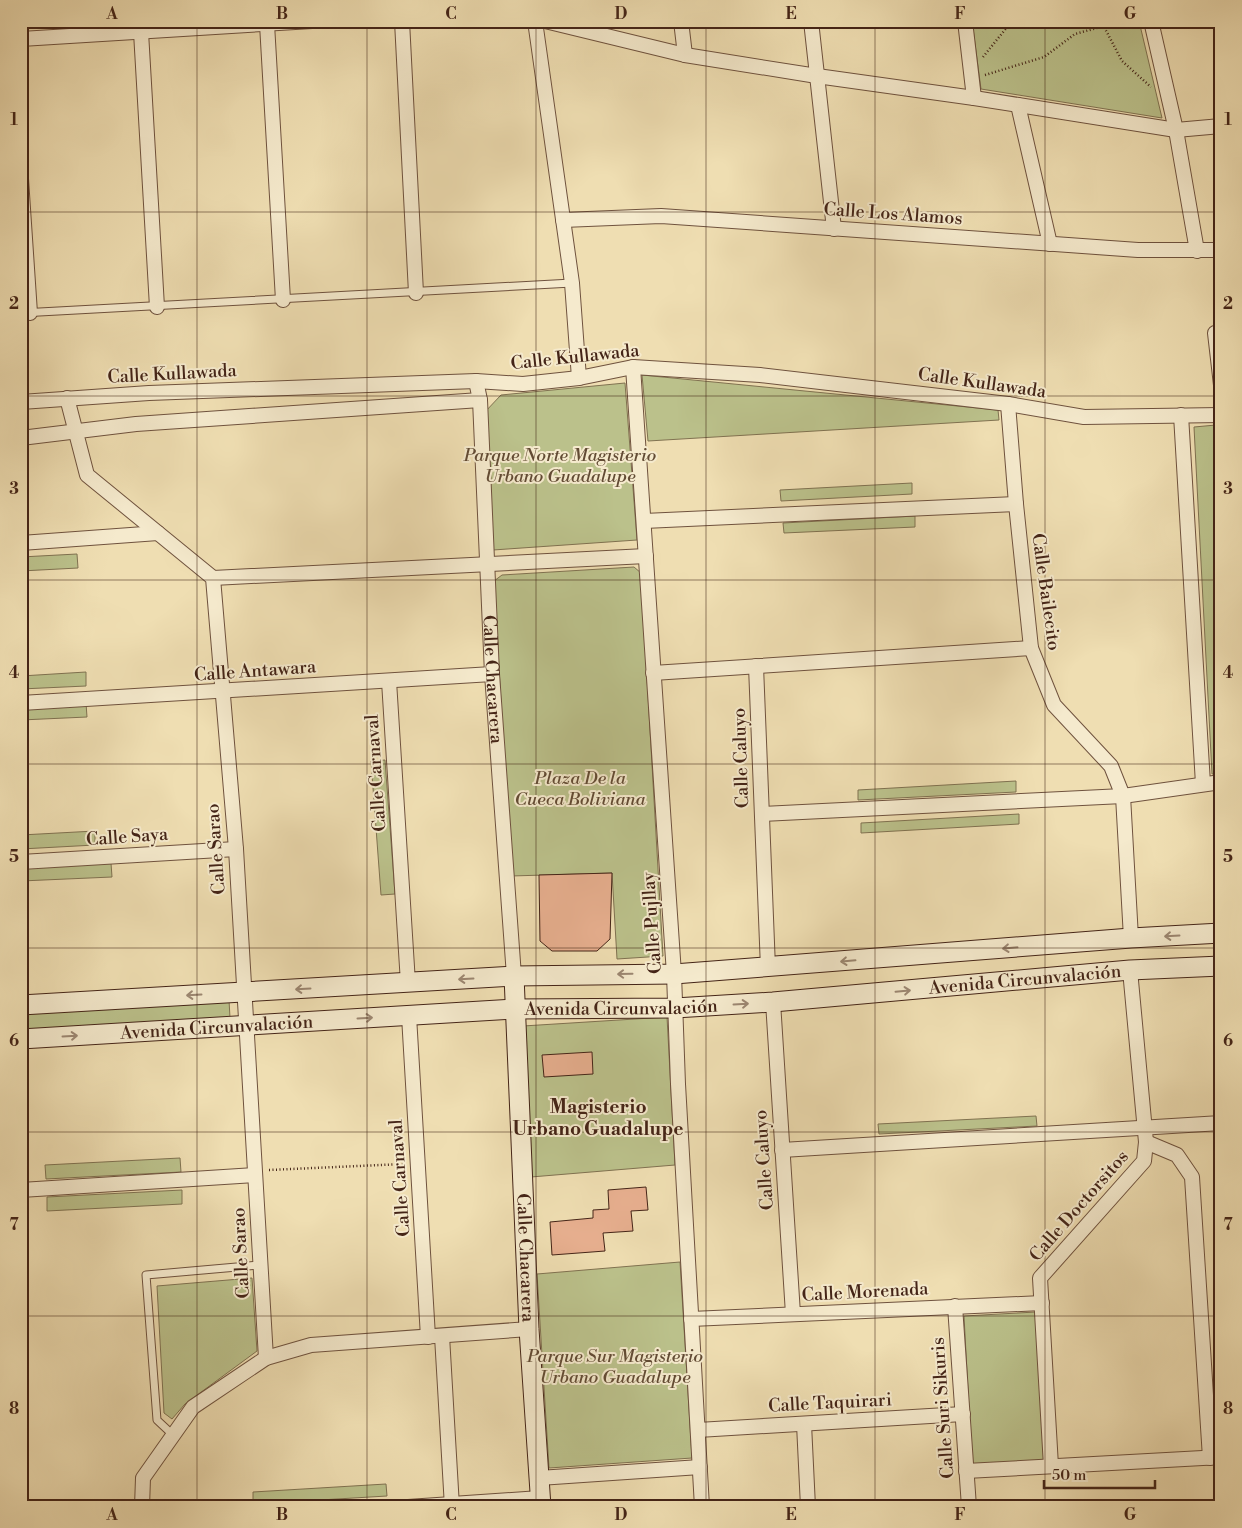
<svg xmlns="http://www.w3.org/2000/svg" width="1242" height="1528" viewBox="0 0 1242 1528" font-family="'Libre Bodoni',serif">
<rect width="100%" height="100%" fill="#efdeb2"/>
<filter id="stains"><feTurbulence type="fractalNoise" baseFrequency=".004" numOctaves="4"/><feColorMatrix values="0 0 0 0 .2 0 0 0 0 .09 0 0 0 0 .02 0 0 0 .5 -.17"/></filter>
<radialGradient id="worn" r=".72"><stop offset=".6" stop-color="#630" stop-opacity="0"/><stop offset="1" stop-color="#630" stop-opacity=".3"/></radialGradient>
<path fill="#bbc18b" stroke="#807251" d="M972,21H1139L1162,118L981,89Z
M642,375L998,410L999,420L648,441Z
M625,383L637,540L493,550L484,413L501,395Z
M1216,425L1221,464V773L1212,774L1194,427Z
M912,483V494L781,501L780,490Z
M915,516V527L784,533L783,523Z
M77,554L78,568L21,571V557Z
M634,567L641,573L663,956L617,959L612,873L511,876L494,581L502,575Z
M86,672V686L21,689V676Z
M86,703L87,717L21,720V706Z
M385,760L395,894L381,895L371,761Z
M1016,781V792L858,800V790Z
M1019,814V824L861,833V823Z
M95,831V845L21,849V835Z
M111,863L112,877L21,881V867Z
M229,1000L230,1018L21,1030V1013Z
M667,1017L675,1165L531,1177L523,1026Z
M1036,1116L1037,1126L879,1134L878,1124Z
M180,1158L181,1172L46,1179L45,1165Z
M182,1190V1204L47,1211V1197Z
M680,1262L692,1458L549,1468L537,1274Z
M252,1278L257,1351L185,1404L172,1419L164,1413L157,1286Z
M1036,1312L1044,1462L972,1466L964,1316Z
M386,1484L387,1496L253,1504V1492Z"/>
<path fill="#e7af8f" stroke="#442417" d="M612,873L610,939L597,951H552L540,941L539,875Z
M592,1052L593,1074L544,1077L542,1055Z
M646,1187L648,1210L631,1211L633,1231L603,1233L605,1251L552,1255L550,1222L593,1218V1210L609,1209L608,1190Z"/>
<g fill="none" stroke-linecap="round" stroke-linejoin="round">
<defs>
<path id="lane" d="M21,313L572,283
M173,1435L157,1420L146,1275L260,1265"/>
<g id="street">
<path d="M402,21L416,293"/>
<path d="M535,21L572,283L579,378"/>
<path d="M545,21L685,55L817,76L974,98L1176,130L1221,126"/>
<path d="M681,21L685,55"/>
<path d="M811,21L834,229"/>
<path d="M965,21L974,98"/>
<path d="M1151,21L1176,130L1197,251"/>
<path d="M267,24L283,300"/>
<path d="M141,32L157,307"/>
<path d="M21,39L312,21"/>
<path d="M1018,105L1050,244"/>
<path d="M21,179L30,313"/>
<path d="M563,220L661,216L1138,250H1221"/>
<path d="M1221,333H1215L1221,385"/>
<path d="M633,367L674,974L678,1084L702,1507"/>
<path id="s1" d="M476,381L480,400L492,674L514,976"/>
<path d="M67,398L87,475L213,578L236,849L266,1358"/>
<path d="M21,402L149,393L476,381L523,384L579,378L633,367L760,375L1008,404L1084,417L1221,415"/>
<path d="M1008,404L1016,504L1031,648L1054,705L1111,766L1123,796L1131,938"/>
<path d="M1181,415L1203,784"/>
<path d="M21,438L136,424L480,400"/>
<path d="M644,521L1016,504"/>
<path d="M21,543L158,533"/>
<path d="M213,578L646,556"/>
<path d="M756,666L768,968"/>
<path d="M653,673L1031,648"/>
<path d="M389,681L408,983"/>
<path d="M21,703L492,674"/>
<path d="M762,814L1123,796L1221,782"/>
<path d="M21,862L236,849"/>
<path d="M773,1002L793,1314"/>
<path d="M409,1016L428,1337"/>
<path d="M1146,1142L1177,1155L1192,1177L1210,1458"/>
<path d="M782,1150L1221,1123"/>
<path d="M21,1190L255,1175"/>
<path d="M955,1306L969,1507"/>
<path d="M691,1319L1042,1303"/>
<path d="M442,1336L452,1507"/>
<path d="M804,1424L808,1507"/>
<path d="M698,1430L963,1414"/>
<path d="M1051,1466L1040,1278L1144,1161L1146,1142L1130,970"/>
<path d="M966,1471L1221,1457"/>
<path d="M539,1478L700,1467"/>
<path d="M142,1507L143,1478L193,1407L266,1358L311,1345L529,1329"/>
<path d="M408,1507L540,1498"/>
</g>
<g id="secondary">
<path id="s2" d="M514,976L529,1329L541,1507"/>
<path d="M21,1005L514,976L674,974L1131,938L1221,933"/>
<path id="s3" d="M21,1039L515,1009L675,1008L773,1002L1130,970L1221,966"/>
</g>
</defs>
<use href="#lane" stroke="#6f523e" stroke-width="9"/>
<use href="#street" stroke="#6f523e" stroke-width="16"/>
<use href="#secondary" stroke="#442417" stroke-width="21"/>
<path stroke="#442417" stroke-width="2.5" stroke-dasharray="1 2.5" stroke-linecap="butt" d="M1101,21L1122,61L1151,87
M983,57L1012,21
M985,75L1044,57L1075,34L1104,26L1110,21
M269,1170L403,1164"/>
<use href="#lane" stroke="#f5eacd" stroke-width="7"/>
<use href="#street" stroke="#f5eacd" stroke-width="14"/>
<use href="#secondary" stroke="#f5eacd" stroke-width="19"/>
</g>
<defs><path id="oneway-shaft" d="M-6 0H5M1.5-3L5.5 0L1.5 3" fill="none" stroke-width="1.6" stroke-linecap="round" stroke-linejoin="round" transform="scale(1.25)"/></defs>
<g stroke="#9c8772">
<use href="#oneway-shaft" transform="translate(1172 936) rotate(177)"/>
<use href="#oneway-shaft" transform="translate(1010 948) rotate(175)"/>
<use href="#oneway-shaft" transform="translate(848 961) rotate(175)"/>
<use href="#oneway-shaft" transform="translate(625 974) rotate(179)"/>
<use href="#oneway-shaft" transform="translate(466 979) rotate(177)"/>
<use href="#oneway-shaft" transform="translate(303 989) rotate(177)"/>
<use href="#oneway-shaft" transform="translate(903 991) rotate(-5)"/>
<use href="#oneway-shaft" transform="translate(194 995) rotate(177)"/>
<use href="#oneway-shaft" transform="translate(741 1004) rotate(-3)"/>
<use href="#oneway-shaft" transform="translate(365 1018) rotate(-3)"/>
<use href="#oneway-shaft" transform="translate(70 1036) rotate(-3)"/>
</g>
<path fill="none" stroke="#442417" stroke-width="1" stroke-opacity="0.55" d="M197,21V1507M367,21V1507M536,21V1507M706,21V1507M875,21V1507M1045,21V1507M21,212H1221M21,396H1221M21,580H1221M21,764H1221M21,948H1221M21,1132H1221M21,1316H1221"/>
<g text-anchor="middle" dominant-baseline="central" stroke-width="4" stroke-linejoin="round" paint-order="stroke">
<g font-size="18" fill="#442417" stroke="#f5eacd">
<text transform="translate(893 214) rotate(4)">Calle Los Alamos</text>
<text transform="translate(575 357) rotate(-6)">Calle Kullawada</text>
<text transform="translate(172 374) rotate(-3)">Calle Kullawada</text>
<text transform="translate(982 383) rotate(8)">Calle Kullawada</text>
<text transform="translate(1046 592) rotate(82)">Calle Bailecito</text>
<text transform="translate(255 671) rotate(-4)">Calle Antawara</text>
<text stroke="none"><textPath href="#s1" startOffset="299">Calle Chacarera</textPath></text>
<text transform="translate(741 758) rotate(-92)">Calle Caluyo</text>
<text transform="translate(376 773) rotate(-94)">Calle Carnaval</text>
<text transform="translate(127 837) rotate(-4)">Calle Saya</text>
<text transform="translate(216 849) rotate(-94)">Calle Sarao</text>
<text transform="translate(652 923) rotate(-94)">Calle Pujllay</text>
<text stroke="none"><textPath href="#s3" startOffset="1006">Avenida Circunvalación</textPath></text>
<text stroke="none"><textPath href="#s3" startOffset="601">Avenida Circunvalación</textPath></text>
<text stroke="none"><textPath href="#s3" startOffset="196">Avenida Circunvalación</textPath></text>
<text transform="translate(764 1160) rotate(-94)">Calle Caluyo</text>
<text transform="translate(400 1178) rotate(-94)">Calle Carnaval</text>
<text transform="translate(1079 1206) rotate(-49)">Calle Doctorsitos</text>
<text transform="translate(241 1253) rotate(-93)">Calle Sarao</text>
<text stroke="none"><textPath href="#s2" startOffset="282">Calle Chacarera</textPath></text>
<text transform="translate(865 1292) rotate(-3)">Calle Morenada</text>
<text transform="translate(830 1403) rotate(-3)">Calle Taquirari</text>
<text transform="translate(943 1408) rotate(-94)">Calle Suri Sikuris</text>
</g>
<g font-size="18" font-style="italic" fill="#624b34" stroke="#f5eacd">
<text x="560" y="455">Parque Norte Magisterio<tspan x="560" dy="21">Urbano Guadalupe</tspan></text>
<text x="580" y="778">Plaza De la<tspan x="580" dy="21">Cueca Boliviana</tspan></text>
<text x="615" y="1356">Parque Sur Magisterio<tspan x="615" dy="21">Urbano Guadalupe</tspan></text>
</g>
<g font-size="19" font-weight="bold" fill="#442417" stroke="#f5eacd">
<text x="598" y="1107">Magisterio<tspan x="598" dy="22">Urbano Guadalupe</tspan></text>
</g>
</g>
<rect width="1242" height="1528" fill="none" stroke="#efdeb2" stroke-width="55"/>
<path d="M1044 1480v8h111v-8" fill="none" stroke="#442417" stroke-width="2.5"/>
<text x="1052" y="1480" font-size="15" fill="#442417" stroke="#f5eacd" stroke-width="4" paint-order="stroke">50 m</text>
<rect x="28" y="28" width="1186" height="1472" fill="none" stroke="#442417" stroke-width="2"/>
<g font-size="16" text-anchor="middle" font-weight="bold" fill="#442417">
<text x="112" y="19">A</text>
<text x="282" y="19">B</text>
<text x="451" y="19">C</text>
<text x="621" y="19">D</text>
<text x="791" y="19">E</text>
<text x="960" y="19">F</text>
<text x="1130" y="19">G</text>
<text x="14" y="125">1</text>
<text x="1228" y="125">1</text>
<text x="14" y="309">2</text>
<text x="1228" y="309">2</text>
<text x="14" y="494">3</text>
<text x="1228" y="494">3</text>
<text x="14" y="678">4</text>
<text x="1228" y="678">4</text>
<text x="14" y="862">5</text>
<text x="1228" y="862">5</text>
<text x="14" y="1046">6</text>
<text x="1228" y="1046">6</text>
<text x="14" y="1230">7</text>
<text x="1228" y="1230">7</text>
<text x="14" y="1414">8</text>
<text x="1228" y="1414">8</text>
<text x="112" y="1520">A</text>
<text x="282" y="1520">B</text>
<text x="451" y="1520">C</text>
<text x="621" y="1520">D</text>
<text x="791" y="1520">E</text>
<text x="960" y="1520">F</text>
<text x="1130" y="1520">G</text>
</g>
<rect width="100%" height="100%" filter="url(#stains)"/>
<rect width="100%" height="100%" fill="url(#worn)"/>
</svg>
